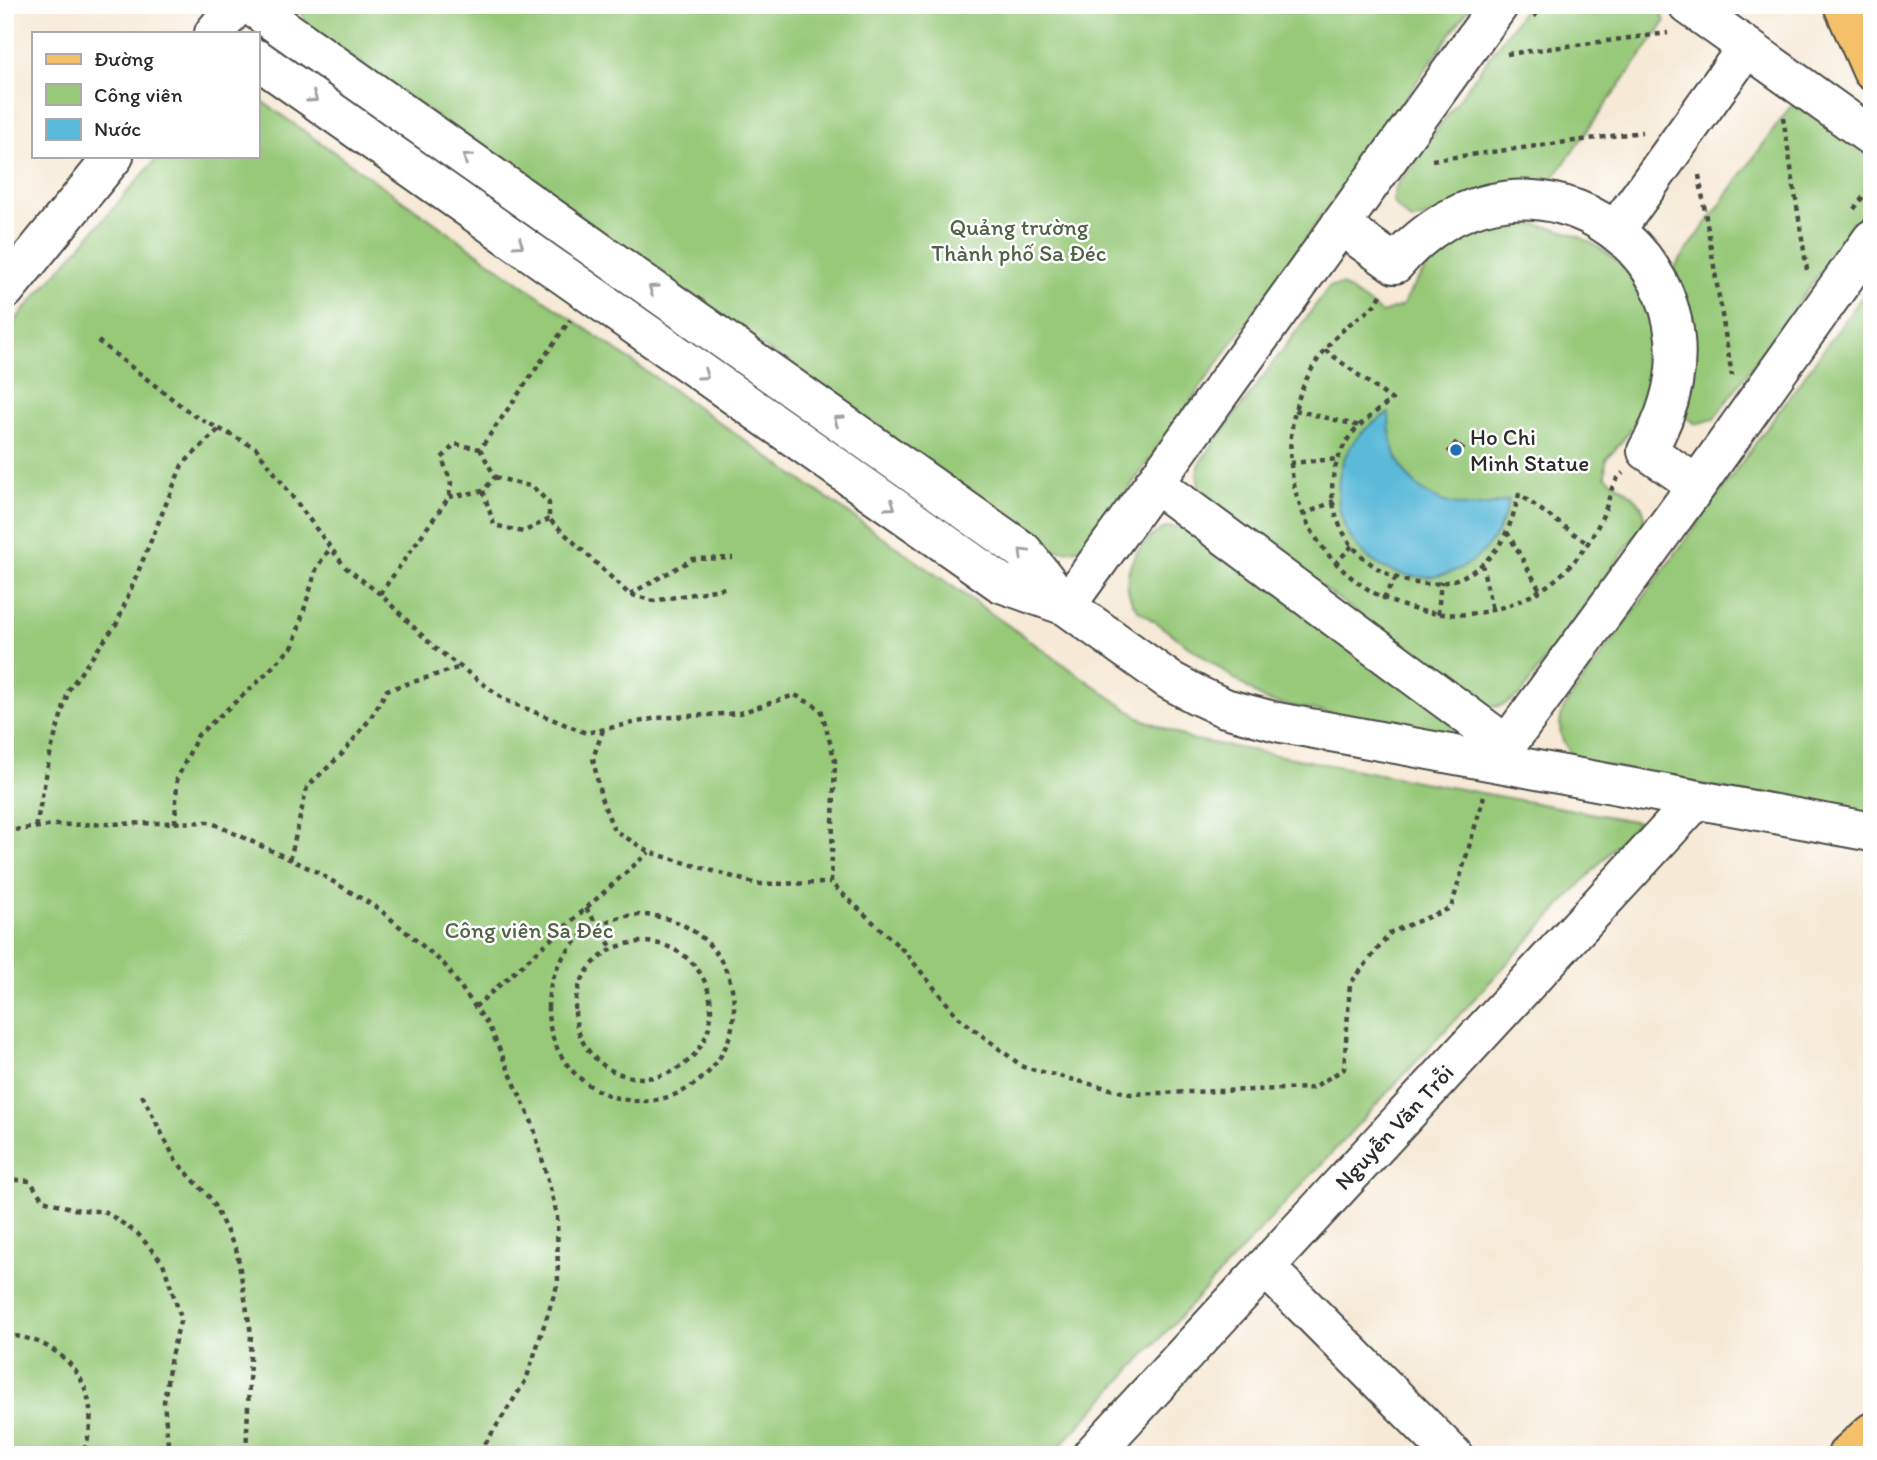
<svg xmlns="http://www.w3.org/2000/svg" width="1877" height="1460" viewBox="0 0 1877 1460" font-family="Itim,sans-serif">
<rect width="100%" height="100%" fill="#fff"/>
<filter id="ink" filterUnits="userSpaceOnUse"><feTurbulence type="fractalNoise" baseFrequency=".0143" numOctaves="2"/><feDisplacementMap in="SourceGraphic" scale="14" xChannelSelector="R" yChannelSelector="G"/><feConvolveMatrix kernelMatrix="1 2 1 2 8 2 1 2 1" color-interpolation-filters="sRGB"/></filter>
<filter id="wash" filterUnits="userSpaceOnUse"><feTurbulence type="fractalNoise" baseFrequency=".00686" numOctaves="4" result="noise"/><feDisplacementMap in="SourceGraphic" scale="28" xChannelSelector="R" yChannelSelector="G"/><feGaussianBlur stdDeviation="1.57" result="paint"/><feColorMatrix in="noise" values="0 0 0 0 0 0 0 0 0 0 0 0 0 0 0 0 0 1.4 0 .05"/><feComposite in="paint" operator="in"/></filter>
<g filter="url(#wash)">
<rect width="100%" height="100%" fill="#f6e9d5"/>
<path fill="#97c979" stroke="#617a52" stroke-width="2" d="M299,5H1471L1094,538C1079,552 1066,553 1047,547L313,30L304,21Z
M1527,5H1651L1662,13L1665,22L1547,187L1411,221L1393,203L1395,188Z
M257,98L1140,718L1190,739L1638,822L1052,1455H5V332L159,156H257Z
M1795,105L1866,153L1871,160L1872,201L1714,419L1696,424L1680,413L1670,274L1790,107Z
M1512,223C1650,225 1703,362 1606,459L1605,476C1621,488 1651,501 1643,525L1520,695C1508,704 1497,709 1482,706L1201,497L1197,473L1201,461L1329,287L1342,285L1382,313L1402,306C1429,255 1456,235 1512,223Z
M1872,283V820L1578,760C1560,744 1556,729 1564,707Z
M1168,527L1187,528L1467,725L1466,739L1266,701L1138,610C1113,582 1136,539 1168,527Z"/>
<path fill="#5bbad9" stroke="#437282" stroke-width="2" d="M1389,413C1388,483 1441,522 1509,500C1483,620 1325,589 1339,478C1343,447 1363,427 1389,413Z"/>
<g id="blocks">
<path fill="#c6a281" d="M1455,442L1464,449L1457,457L1448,451Z"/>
</g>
</g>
<g filter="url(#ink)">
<use href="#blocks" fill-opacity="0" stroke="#494844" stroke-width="2"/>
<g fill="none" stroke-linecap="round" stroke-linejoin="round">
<defs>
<path id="minor" d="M250,5L1023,551L1066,606
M1688,5L1872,137
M214,33L237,5
M257,59L1001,583L1066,606L1169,680L1197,695L1225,708L1277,722L1872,832
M1340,225L1395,264C1529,106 1756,266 1647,451L1697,485
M1615,231L1747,47
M5,290L114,156
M1154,483L1507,745
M1066,606L1499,5
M1495,761L1697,485L1872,239
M1265,1267L1453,1455
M1092,1455L1696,800"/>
<path id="major" d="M1843,5L1872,71
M1847,1455L1872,1432"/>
</defs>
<use href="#minor" stroke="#494844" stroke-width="42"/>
<use href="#major" stroke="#494844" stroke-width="42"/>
<path stroke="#494844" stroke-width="4.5" stroke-dasharray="5 5" stroke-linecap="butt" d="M1534,17L1543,5
M1507,54L1668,33
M1783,117L1807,270
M1432,160L1642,132
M1699,175L1732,376
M1854,209L1872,184
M1381,295C1373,310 1364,313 1351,323C1324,345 1303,377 1295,411C1262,553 1413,665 1539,591C1569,573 1592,543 1605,510C1611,495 1610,484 1623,473
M98,341L193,415L256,448L345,567L380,594L435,648L505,700L586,733L657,718L740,713L795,695L821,709L835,761L831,883L905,952L958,1017L1023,1067L1130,1094L1312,1088L1344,1069L1350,984L1391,932L1451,908L1484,796
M1325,350L1392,400C1377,411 1359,423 1348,439C1284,540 1430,639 1497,548C1509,532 1514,513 1519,494L1587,543
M1295,410L1360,426
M1290,463L1338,459
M495,477L533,487L549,503V519L629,594L654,601L725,588
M483,491L494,525L523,532L549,519
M449,497L483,491L495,477L480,449
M1303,515L1334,501
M1507,532L1540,590
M1335,564L1352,546
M1482,564L1492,610
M380,594L449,497L451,483L442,458L455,444L480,449L570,320
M630,594L693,559L733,558
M1383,599L1396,578
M1438,614L1441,581
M603,730L593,758L601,798L614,830L649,852L757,884L831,883
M175,823L177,779L198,735L259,681L293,646L317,567L331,547
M36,827L51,750L69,689L117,623L182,465L219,429
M5,831L56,825L210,822L317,872L379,909L444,964L489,1026L533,1125L557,1214L558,1283L526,1380L478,1455
M290,860L307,787L343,753L370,719L387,690L461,667
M586,908L612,948
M548 1008a93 93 0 1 1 186 0a93 93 0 1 1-186 0Z
M575 1010a68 68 0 1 1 136 0a68 68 0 1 1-136 0Z
M475,1007L649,852
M142,1095L176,1161L211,1199L237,1252L251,1334L246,1455
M5,1179L30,1181L43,1200L74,1209L106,1212L138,1234L163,1263L181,1318L171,1356L164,1402L169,1455
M5,1335C68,1338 109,1395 82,1455"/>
<use href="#minor" stroke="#fff" stroke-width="38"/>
<use href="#major" stroke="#f4c16a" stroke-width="38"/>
</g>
<defs><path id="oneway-chevron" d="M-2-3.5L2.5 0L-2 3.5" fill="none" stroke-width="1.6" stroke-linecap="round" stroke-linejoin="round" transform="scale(1.75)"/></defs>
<g stroke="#a0a0a0">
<use href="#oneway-chevron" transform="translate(313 98) rotate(35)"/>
<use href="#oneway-chevron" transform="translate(467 158) rotate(-145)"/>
<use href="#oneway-chevron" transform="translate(519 244) rotate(35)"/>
<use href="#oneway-chevron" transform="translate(653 289) rotate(-145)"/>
<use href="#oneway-chevron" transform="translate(704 375) rotate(35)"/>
<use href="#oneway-chevron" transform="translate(838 420) rotate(-145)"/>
<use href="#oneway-chevron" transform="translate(891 506) rotate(35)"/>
<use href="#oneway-chevron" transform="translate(1023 553) rotate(-135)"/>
</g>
</g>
<circle fill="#1f6fb2" stroke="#fff" stroke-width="2.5" cx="1456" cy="450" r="7"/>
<g text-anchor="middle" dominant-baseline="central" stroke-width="5" stroke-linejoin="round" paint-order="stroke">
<g font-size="23" fill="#516246" stroke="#fff">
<text x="1019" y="227">Quảng trường<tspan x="1019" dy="26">Thành phố Sa Đéc</tspan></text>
<text x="529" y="930">Công viên Sa Đéc</text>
</g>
<g font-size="23" fill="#2b2b2b" stroke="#fff" text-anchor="start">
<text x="1470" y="437">Ho Chi<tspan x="1470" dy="26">Minh Statue</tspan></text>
</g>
<g font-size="23" fill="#2b2b2b" stroke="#fff">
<text transform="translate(1394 1127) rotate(-47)">Nguyễn Văn Trỗi</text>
</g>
</g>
<rect width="1877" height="1460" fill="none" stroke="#fff" stroke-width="28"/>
<rect x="32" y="32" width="228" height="126" fill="#ffffff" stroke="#aaaaaa" stroke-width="2"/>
<rect x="46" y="54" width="35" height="10" fill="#f4c16a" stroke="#aaaaaa" stroke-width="2"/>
<text x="94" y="66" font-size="21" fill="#2b2b2b">Đường</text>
<rect x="46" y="84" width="35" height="21" fill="#97c979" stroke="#aaaaaa" stroke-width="2"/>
<text x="94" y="102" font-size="21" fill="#2b2b2b">Công viên</text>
<rect x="46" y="119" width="35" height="21" fill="#5bbad9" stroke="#aaaaaa" stroke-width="2"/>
<text x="94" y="136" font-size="21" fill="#2b2b2b">Nước</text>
</svg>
